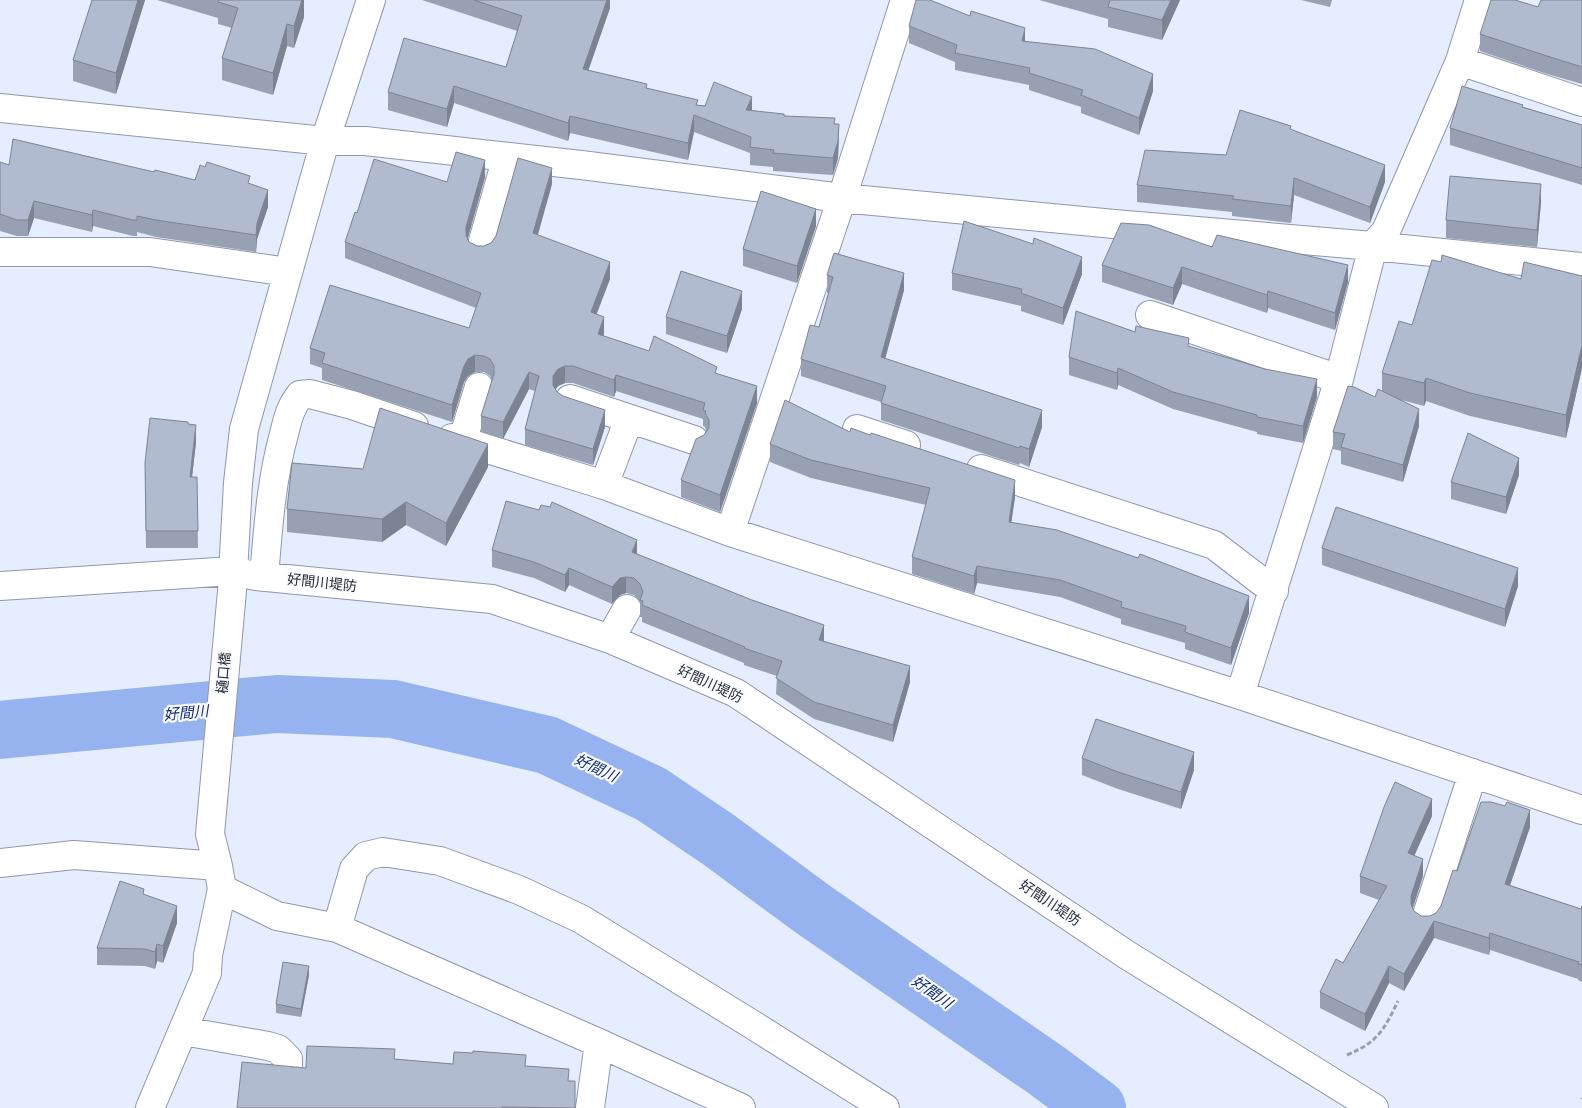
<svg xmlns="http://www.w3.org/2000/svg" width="1582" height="1108" viewBox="0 0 1582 1108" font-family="Karla,'Noto Sans JP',sans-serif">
<rect width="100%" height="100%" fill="#e5edff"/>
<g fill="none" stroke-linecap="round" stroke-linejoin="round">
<path stroke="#96b3f0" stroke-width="58" d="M0,730L277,704L393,709L547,745L651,794L719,840L814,910L1046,1070L1097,1108"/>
<defs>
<path id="minor" d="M1460,61L1582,102
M0,108L325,141H365L581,165L842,198L1114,224L1373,246L1582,267
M481,248L507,157
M0,252H150L288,272
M1150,315L1339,379
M570,399L694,440
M857,429L906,445
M452,438L604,485L730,532L1240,695L1582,810
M462,442L479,387
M981,469L1214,545L1274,591
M604,485L629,419
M730,532L842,198L905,0
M264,577C268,529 271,481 284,434C288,418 290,408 300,395L310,394L352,405L414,426
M0,586L232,571L256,576L492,599L610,639L736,693L1127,955L1374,1108
M610,639L627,609
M1240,695L1339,379L1373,246L1386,231L1460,61L1479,0
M0,863L74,855L218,866
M222,889L277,916L337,928L599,1043L741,1108
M1426,918L1473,773
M337,928L354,869L366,856L383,852L440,861L519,890L581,919L753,1025L885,1108
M183,1031L268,1046L278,1049L288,1059V1068
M150,1108L207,973L208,955L222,889L218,866L210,834L232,591L238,483L244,429L325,141L371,0
M590,1108L599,1043"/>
</defs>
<use href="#minor" stroke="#8e98ac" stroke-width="30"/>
<path stroke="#999fad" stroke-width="3" stroke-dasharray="5 2.5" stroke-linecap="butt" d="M1347,1055C1378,1042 1384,1030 1398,1001
M1582,1098V1099"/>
<use href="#minor" stroke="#fff" stroke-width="28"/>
</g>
<path fill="#98a1b3" d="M92,0H145L116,94L73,81V60Z
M157,0H304V17L294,48L287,46L273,95L222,80V58L232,28L218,24V18Z
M422,0H610V8L588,70L698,105L752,110L835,124L839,141L838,158L833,175L773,171V167L750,165V153L694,132L688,160L570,133L568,141L454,103L447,127L388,110V92L506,67L517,31Z
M1039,0H1180L1162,40L1108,27V19Z
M1301,0H1332L1330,7Z
M1582,0V84L1544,73L1480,51V34L1538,7Z
M909,26L1025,42L1153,91L1139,135L1081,113V107L1029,90V85L955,70V62L909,43Z
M1523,107L1582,125V185L1450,145V128Z
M1291,130L1385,182L1370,223L1294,195L1291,223L1232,216V212L1137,202V185L1226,155Z
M0,162L9,165L154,172L195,180L250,184L268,207L257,239L256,252L156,237L137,232V236H133L93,226L92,232L34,218L28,236H17L0,231Z
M485,177L468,238L469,242L477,246H484L491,243L552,184L538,235L610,279L596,314L604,334V336L717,374L757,403L720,512L681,497V480L706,431L705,427L703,426V419L616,391L614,397L573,383H565L558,386L555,390L557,392L605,427L593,465L525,445V429L535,391L529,389L503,439L481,432V416L492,380L490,376L484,372H475L468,376L464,382L452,422L322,380V368L310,364V348L469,328L476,308L345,258V242L357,213L447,182Z
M1541,202L1537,247L1446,238V220Z
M816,226L797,283L743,266V249Z
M1033,244L1082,274L1063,325L1021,311V306L952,290V273Z
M1212,247L1348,282L1335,330L1268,308L1267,313L1182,284L1173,305L1102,282V265Z
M1441,262L1521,279L1582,276V368L1566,438L1470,416L1426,401L1424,406L1401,400L1419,426L1403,482L1341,464V451L1333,449V432L1375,397L1382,391V373L1412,325Z
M827,275L904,290L885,358L1042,427L1029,467L1020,463L1019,465L881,420V402L801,376V359L819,327L829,293H827Z
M742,309L727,353L666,334V317Z
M1189,347L1317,397L1303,443L1257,434V432L1173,409L1118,385L1117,390L1069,375V357Z
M188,424L196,442L192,477H197L198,548H146L145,463Z
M850,432L1015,497L1011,522L1249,613L1231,665L1185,649V643L1121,624V619L1060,597L977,583L974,594L912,574V557L926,505L811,478L770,462V444Z
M488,467L446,546L406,525L382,542L287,532V509L363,469Z
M1519,475L1506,514L1451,499V482Z
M1322,548L1518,586L1505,627L1322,565Z
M492,550L637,554L824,641L910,682L893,742L814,719L776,694L777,676L744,665V663L642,622V617H640V602L634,595L626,593L620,595L612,604L569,585L565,592L534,578L492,567Z
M1082,758L1194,770L1181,809L1118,789L1082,775Z
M1432,816L1414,856L1423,876L1413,908L1414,911L1421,916H1430L1436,913L1441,906L1457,871L1530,827L1510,885L1581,909L1582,906V982L1578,980V979L1490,950L1489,955L1434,938L1404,991L1389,983L1365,1031L1320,1008V992L1343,963L1379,900L1360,893V876Z
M144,894L177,923L163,963L157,961L155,969L145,966L97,965V948Z
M309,975L301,1017L276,1013V1004Z
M395,1060L453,1064L526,1066L569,1081L575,1108H237L306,1068Z"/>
<path fill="#7c8392" d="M138,0H145L116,94V73Z
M302,0H304V17L294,48V26Z
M607,0H610V8L583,86V69Z
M1171,0H1180L1162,40V20Z
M287,24V46L273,95V73Z
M1025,28V45L1022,41Z
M1153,74V91L1139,135V118Z
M454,86V103L447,127V109Z
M752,97V114L746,110Z
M694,115V132L688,160V143Z
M570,116V133L568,141V123Z
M839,124L838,158L833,175V158Z
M485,160V177L466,244V227Z
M1385,165V182L1370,223V207Z
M552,168V184L533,250V233Z
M1294,178V195L1291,223V206Z
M1541,184V202L1537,247V230Z
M268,190V207L257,239L256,252V235L257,223Z
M34,201V218L28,236V220Z
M816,209V226L797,283V266Z
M93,210V226L92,232V215Z
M1082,257V274L1063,325V308Z
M610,262V279L591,329V312Z
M1348,265V282L1335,330V313Z
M1182,267V284L1173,305V288Z
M904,273V290L881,374V357Z
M742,291V309L727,353V336Z
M1268,291V308L1267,313V295Z
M604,317V334L598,350V334Z
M1582,344V368L1566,438V415Z
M475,355V372L468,376L464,382L452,422V405L464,366L468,359Z
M565,366V383L558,386L553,393V402V376L558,369Z
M1118,368V385L1117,390V373Z
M529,372V389L503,439V422Z
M616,375V391L614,397V380Z
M1426,378V401L1424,406V383Z
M1317,379V397L1303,443V426Z
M757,386V403L720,512V495Z
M1419,409V426L1403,482V465Z
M605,410V427L593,465V449Z
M1042,410V427L1029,467V449Z
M196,425V442L190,495V477Z
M488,444V467L446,546V523Z
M1519,458V475L1506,514V497Z
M1015,480V497L1009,539V522Z
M406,502V525L382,542V519Z
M637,540V557L632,552Z
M977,566V583L974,594V576Z
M569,568V585L565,592V575Z
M1518,568V586L1505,627V609Z
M626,577V593L620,595L612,604V587L620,578Z
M1249,596V613L1231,665V648Z
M824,625V642L819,640Z
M910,666V682L893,742V725Z
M1194,752V770L1181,809V792Z
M1432,799V816L1408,870V853Z
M1530,810V827L1505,900V884Z
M1423,859V876L1411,913V921V896Z
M177,906V923L163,963V946Z
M1434,921V938L1404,991V974Z
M1490,933V950L1489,955V938Z
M157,944V961L155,969V952Z
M309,966V975L301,1017V1009Z
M1389,966V983L1365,1031V1014Z"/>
<path fill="#b1bbd0" stroke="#7c8392" d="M92,0H138L116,73L73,60Z
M219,0H302L294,26L287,24L273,73L222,58L238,8L218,2Z
M474,0H607L583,69L647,84L646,88L698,100L696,105L705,106L714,82L752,97L746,110L784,114V116L835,118L834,124H839L838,141L833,158L773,153L774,150L750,147L751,137L694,115L688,143L570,116L568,123L454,86L447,109L388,92L404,38L506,67L522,16Z
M916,0H930L970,16L971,11L1025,28L1022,41L1095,49L1153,74L1139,118L1081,95L1083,90L1029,73L1030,68L955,53L957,45L909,26Z
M1110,0H1171L1162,20L1108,7Z
M1491,0H1515L1538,7L1541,0H1582V67L1544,55L1480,34Z
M1462,86L1523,105L1522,107L1582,125V168L1450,128Z
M1240,110L1291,126L1290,129L1385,165L1370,207L1294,178L1291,206L1232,199L1234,196L1137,185L1145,150L1226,155Z
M13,139L154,172L155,170L195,180L200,165L205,167L207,162L250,176L248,183L268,190L257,223L256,235L156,220L137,216V220H133L93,210L92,215L34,201L28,220H17L0,214V162L9,165Z
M456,152L485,160L466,227V235L469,242L477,246H484L491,243L496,236L518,158L552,168L533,233L610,262L591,312L604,317L598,334L649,351L654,336L717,367L715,373L757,386L720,495L681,480L696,439L704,435L709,428V420L705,413L706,411L703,410L705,403L616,375L614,380L573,366H565L558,369L553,376V385L557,392L563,396L605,410L593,449L525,429L539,376L529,372L503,422L481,416L494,374V366L490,359L484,356L475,355L468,359L464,366L452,405L322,363L325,353L310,348L330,285L469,328L481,293L345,242L355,212L357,213L374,159L447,182Z
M1450,176L1541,184L1537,230L1446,220Z
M761,191L816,209L797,266L743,249Z
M964,221L1033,244L1034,238L1082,257L1063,308L1021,293L1022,289L952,273Z
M1121,223L1149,225L1212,247L1217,235L1348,265L1335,313L1268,291L1267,295L1182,267L1173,288L1102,265Z
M834,253L904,273L881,357L1042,410L1029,449L1020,446L1019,448L881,403L886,386L801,359L810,325L819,327L833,277L827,275Z
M1442,255L1521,279L1524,262L1582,276V345L1566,415L1470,393L1426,378L1424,383L1382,373L1399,321L1412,325L1432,260L1441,262Z
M681,271L742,291L727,336L666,317Z
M1076,311L1135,332L1136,326L1189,338L1188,346L1265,369L1317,379L1303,426L1257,417V415L1173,392L1118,368L1117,373L1069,357Z
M1348,386L1354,387L1375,397L1378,389L1419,409L1403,465L1341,447L1345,434L1333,432Z
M785,400L850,432L851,428L870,435L871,433L1015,480L1009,522L1057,530L1138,558L1140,554L1249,596L1231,648L1185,632L1186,626L1121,607L1122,602L1060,580L977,566L974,576L912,557L930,488L811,460L770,444Z
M380,408L488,444L446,523L406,502L382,519L287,509L292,463L363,469Z
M150,418L188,422V424L196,425L190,477H197L198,531H146L145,463Z
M1468,433L1519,458L1506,497L1451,482Z
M506,501L539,510L541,505L550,507L552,502L637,540L632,552L752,600L824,625L819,640L910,666L893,725L814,702L776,678L782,661L744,648L745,647L642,605L643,601L640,600L643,592L640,584L634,578L626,577L620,578L612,587L569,568L565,575L534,562L492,550Z
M1336,507L1518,568L1505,609L1322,548Z
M1096,719L1194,752L1181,792L1118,772L1082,758Z
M1395,782L1432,799L1408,853L1423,859L1411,896V904L1414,911L1421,916H1430L1436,913L1441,906L1453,870L1457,871L1481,802H1491L1505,806L1507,802L1530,810L1505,884L1581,909L1582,906V965L1578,964L1579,962L1490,933L1489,938L1434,921L1404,974L1389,966L1365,1014L1320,992L1336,959L1343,963L1387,886L1360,876L1384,807Z
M120,881L144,889L143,894L177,906L163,946L157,944L155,952L145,949L97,948Z
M283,962L309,966L301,1009L276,1004Z
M307,1046L395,1049L394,1059L453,1064L454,1052L473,1053V1051L526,1055L525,1066L569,1069L568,1081H575V1108L502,1107V1108H237L242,1062L306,1068Z"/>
<g text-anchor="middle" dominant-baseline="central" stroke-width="4.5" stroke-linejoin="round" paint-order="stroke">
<g font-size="14" fill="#272b33" stroke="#f8faff">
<text transform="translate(322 583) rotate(6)">好間川堤防</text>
<text transform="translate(224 673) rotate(-85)">樋口橋</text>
<text transform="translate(710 684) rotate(25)">好間川堤防</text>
<text transform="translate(1050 903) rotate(34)">好間川堤防</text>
</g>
<g font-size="15" font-style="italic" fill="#132c71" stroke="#f8faff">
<text transform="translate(186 713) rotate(-5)">好間川</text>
<text transform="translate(596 768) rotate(25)">好間川</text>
<text transform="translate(932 992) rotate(35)">好間川</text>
</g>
</g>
</svg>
